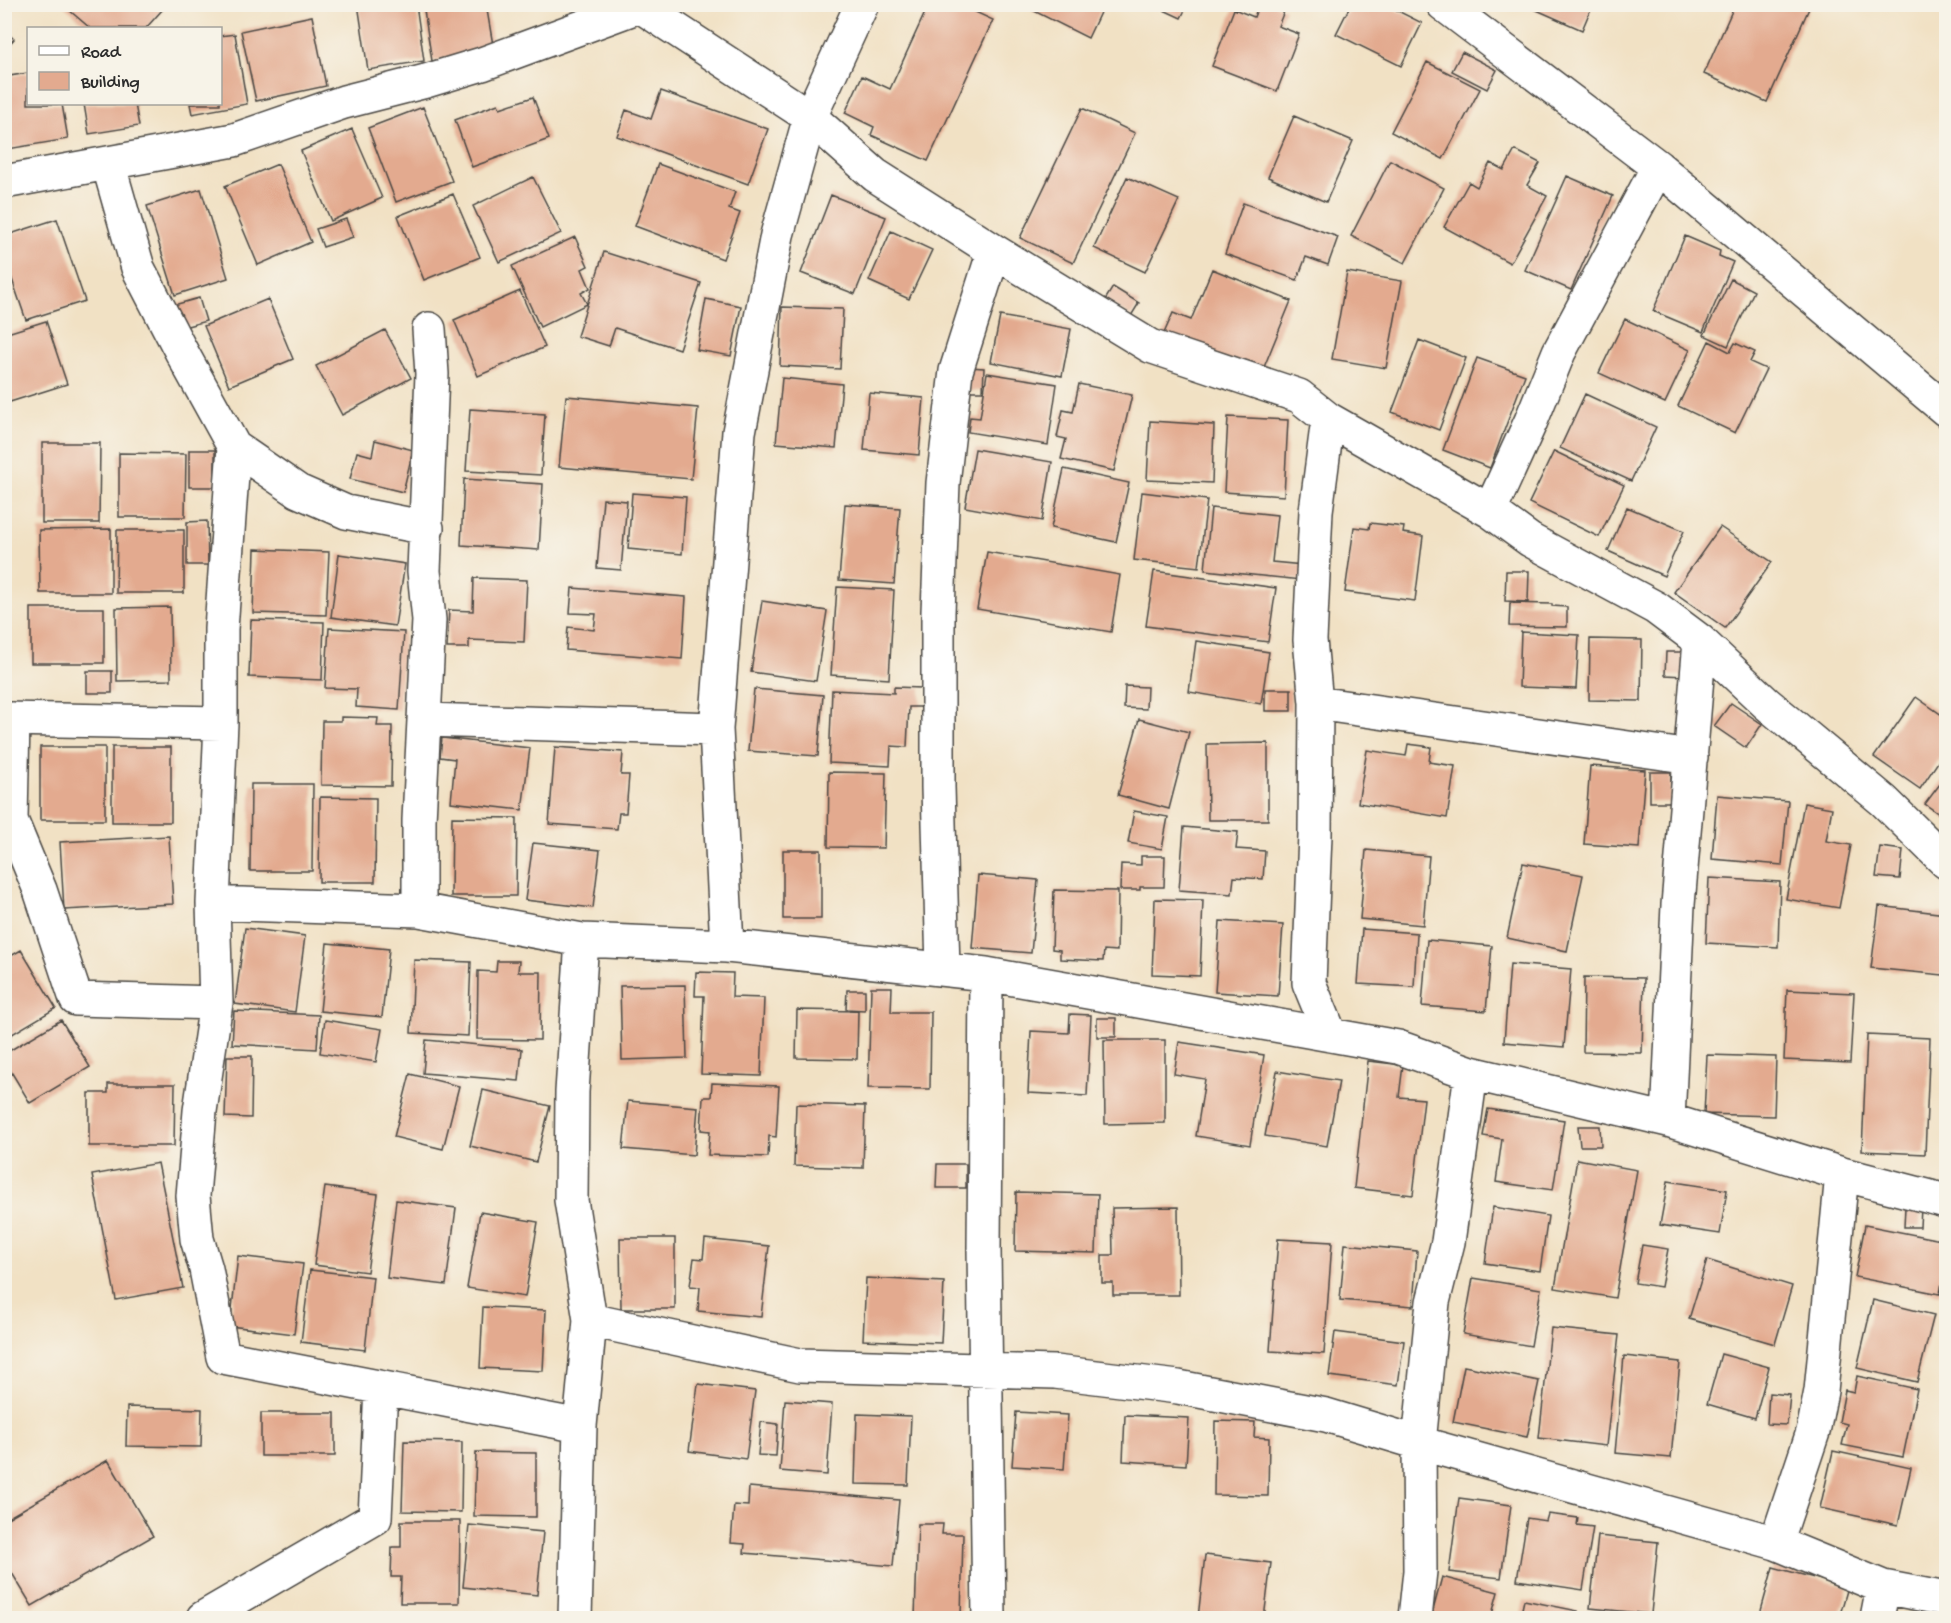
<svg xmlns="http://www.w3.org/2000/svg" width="1951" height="1623" viewBox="0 0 1951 1623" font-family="'Gochi Hand',sans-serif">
<rect width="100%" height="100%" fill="#f7f3e8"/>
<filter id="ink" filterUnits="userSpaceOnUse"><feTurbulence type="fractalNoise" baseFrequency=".0167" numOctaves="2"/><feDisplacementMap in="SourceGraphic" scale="12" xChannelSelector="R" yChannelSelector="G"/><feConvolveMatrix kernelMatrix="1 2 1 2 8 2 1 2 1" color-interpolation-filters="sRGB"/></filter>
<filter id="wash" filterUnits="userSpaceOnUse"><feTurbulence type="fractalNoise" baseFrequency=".008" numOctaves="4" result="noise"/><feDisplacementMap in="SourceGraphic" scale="24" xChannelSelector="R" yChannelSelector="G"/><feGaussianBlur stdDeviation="1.35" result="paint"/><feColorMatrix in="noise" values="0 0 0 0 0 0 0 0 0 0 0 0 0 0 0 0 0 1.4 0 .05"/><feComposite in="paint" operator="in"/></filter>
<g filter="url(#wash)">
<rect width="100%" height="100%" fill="#f1e1c4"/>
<g id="blocks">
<path fill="#e3aa8f" d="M62,4H158L163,9L146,28H90Z
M358,4H416L424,61L368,70Z
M423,4H486L494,51L432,61Z
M929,4H958L993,20L928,161L871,135L874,127L845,113L862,76L890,89Z
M1035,4H1104L1088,38L1032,10Z
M1151,4H1188L1181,18Z
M1259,4H1274L1285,9L1278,26L1299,34L1277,91L1212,66L1234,9L1254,17Z
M1351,4H1384L1422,23L1401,66L1336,34Z
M1523,4H1593L1582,30Z
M1735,4H1811L1767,102L1704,74Z
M312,16L326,86L256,101L241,31Z
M4,30L14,39L4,50Z
M235,34L247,104L192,114L190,104H220V36Z
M1462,52L1497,70L1487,89L1452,71Z
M1427,62L1480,89L1443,159L1391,132Z
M28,73V104H62L68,139L8,149L4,126V77Z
M661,91L768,129L748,184L617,136L626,110L651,119Z
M533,97L549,139L472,167L455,120L498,104L500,108Z
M84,104H135L139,126L89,134Z
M423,107L452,181L396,202L368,128Z
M1082,108L1135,133L1073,263L1020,238Z
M1294,116L1353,141L1326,202L1268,177Z
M352,129L382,198L331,221L301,151Z
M1515,150L1540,163L1527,185L1547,196L1510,263L1444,227L1469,182L1477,187L1490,163L1504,170Z
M1390,160L1444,188L1405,263L1351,236Z
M278,164L311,242L258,265L225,186Z
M658,164L735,192L729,209L740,213L723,259L635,226Z
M1567,176L1613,196L1571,290L1525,270Z
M533,177L561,233L499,262L473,206Z
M1127,177L1179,200L1145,272L1094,248Z
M201,189L228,278L175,295L147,206Z
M453,194L480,257L424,280L398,216Z
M831,195L886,217L855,294L801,273Z
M1243,203L1338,237L1328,265L1306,257L1297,280L1225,254Z
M57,219L85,301L26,320L4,256V236Z
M346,219L353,237L323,247L316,229Z
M891,231L932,250L909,299L869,281Z
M1685,236L1720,251L1719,256L1733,262L1703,332L1653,311Z
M575,237L588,266L582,269L590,288L581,293L587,304L540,327L512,266Z
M604,252L701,283L679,349L615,328L609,346L577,336Z
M1212,269L1291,301L1262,372L1161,340L1173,313L1191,320Z
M1347,272L1402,281L1386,368L1332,359Z
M1731,279L1754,291L1728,346L1704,335Z
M1113,287L1139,303L1131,316L1105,300Z
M520,291L545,347L478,376L454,320Z
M199,298L206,321L180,328L174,305Z
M268,299L293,359L229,386L204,326Z
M706,299L741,306L731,356L697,350Z
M782,307L843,309L840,369L780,366Z
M1000,316L1071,329L1062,376L991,362Z
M1625,319L1690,350L1665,403L1599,373Z
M46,321L67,384L10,402L4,386V334Z
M385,330L411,378L342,415L316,366Z
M1419,340L1466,358L1439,430L1392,412Z
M1709,341L1730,352L1735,343L1755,352L1750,362L1766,369L1735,433L1678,406Z
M1477,358L1525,375L1490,468L1443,450Z
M968,367L984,368L983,391H968Z
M987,373L1057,384L1048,445L968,432L970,417L980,418Z
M782,378L842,384L836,448L776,443Z
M1079,384L1132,395L1114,471L1061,459L1066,439L1057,437L1063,410L1073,412Z
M869,393L924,398L919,455L864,450Z
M1585,394L1656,427L1631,481L1560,448Z
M566,396L698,408L691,479L559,467Z
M470,409L545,414L541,475L466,471Z
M1228,417L1288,420L1284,496L1224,492Z
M1150,421L1214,425L1212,483L1147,480Z
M375,440L413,450L403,492L350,479L357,452L372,456Z
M42,443H100L99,523H42Z
M975,449L1052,462L1042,521L965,507Z
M189,450H215V487H189Z
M1554,451L1624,485L1599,537L1529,503Z
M119,453L186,454L185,517H119Z
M1064,469L1129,483L1116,542L1051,528Z
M464,479L543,484L539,550L461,545Z
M1142,492L1207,500L1199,567L1134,560Z
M632,493L686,497L682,554L628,549Z
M603,499L627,501L621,570L597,568Z
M845,504L900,508L894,584L839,580Z
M1627,507L1684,531L1664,576L1608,551Z
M1211,508L1277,515L1272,562L1303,565L1301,580L1205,570Z
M207,521L208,565H187V522Z
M1370,523L1404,527L1403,533L1423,536L1415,601L1345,592L1354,527L1369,529Z
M1720,527L1772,562L1725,628L1674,592Z
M111,529V593H40L39,530Z
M117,530H184V593H116Z
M255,549L329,552L326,615L253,613Z
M987,552L1120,575L1111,632L977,609Z
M339,554L405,564L395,626L331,617Z
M1154,571L1276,588L1268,642L1146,626Z
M1506,571H1529L1528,602L1505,601Z
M474,578L527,580L524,642L469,640V648H447L449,610L473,611Z
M837,587L894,590L889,679L831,675Z
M572,588L686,597L682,659L566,650L568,627L594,630L596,614L570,613Z
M762,601L827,611L816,681L751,672Z
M1510,603L1552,604V606L1567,607V627L1509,626Z
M170,607L171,680L117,681L116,608Z
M31,608H104V663H31Z
M251,620L324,622L322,680L249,677Z
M329,628L404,632L399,710L356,707L357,689L325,688Z
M1521,632L1579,635L1576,689L1519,687Z
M1590,639L1642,640L1641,701L1589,700Z
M1196,641L1269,652L1261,704L1189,692Z
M1666,652H1685L1684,676L1665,675Z
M87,671H112V693H87Z
M1125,686L1147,687L1146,709L1124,708Z
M894,687L921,688V707H909L907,747L891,746L890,766L829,763L832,690L894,693Z
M754,689L823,695L818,756L748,751Z
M1265,689H1291V711H1265Z
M1916,697L1946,718V750L1920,789L1874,757Z
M1731,703L1762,724L1746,748L1714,726Z
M341,717L378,718L377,726H392L391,786L321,785L322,721H341Z
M1139,719L1189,732L1169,809L1118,795Z
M442,738L530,748L522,810L451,802L455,759L440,757Z
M1268,743V820H1208L1207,744Z
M1408,744L1431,747L1429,762L1455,766L1447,818L1358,803L1367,750L1406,756Z
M40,747H105V820H40Z
M112,747H171V822H112Z
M555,747L623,752L621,775H629L626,813H619L617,829L549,824Z
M1590,766L1645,770L1639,848L1584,844Z
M829,772L886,773L884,848L828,847Z
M1650,772H1671V802H1650Z
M1946,776V819L1925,804Z
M251,784H313L312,871H250Z
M1717,795L1788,801L1782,865L1712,859Z
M320,797L376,798L375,882H319Z
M1804,803L1832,808L1826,841L1851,845L1839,908L1786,899Z
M1134,811L1168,817L1162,849L1128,843Z
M452,817L517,818L516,896H451Z
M1184,827L1238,832L1236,849L1265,851L1263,879L1234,877L1232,894L1179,890Z
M169,836L173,904L64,910L60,842Z
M533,843L600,850L593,908L525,900Z
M1880,847L1903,850L1900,879L1876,877Z
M783,850H821V919H783Z
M1366,850L1429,856L1423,925L1360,919Z
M1141,856H1165L1164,887H1140V890H1120L1121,864L1141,865Z
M1523,863L1583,875L1567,951L1507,938Z
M978,875L1038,880L1031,953L972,948Z
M1709,878L1780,882L1778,947L1706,943Z
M1054,890L1118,891L1117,951L1104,950L1103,961L1060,959V950L1052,949Z
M1155,899L1203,900L1200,976L1152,974Z
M1879,906L1946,914V940L1943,975L1871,968Z
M1220,921L1283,925L1278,996L1215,992Z
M245,928L305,936L295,1012L235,1004Z
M1362,929L1417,933L1414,987L1358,984Z
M1427,940L1492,946L1486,1011L1422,1006Z
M327,943L389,949L382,1017L320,1011Z
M21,950L56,1008L4,1039V960Z
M414,960L471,962L468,1036L411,1033Z
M497,961H519L518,972H541L540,1040L477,1039L478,971L496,972Z
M1510,964L1571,969L1564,1047L1504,1042Z
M696,972L733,973L732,997L764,998L761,1076L701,1074L704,996H695Z
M1584,977L1644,978L1642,1053L1583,1052Z
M685,985L687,1058L622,1060L620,986Z
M871,987H892L891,1012H931L930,1089L868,1088Z
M847,990H865V1010L846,1009Z
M1787,990L1854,993L1850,1063L1784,1060Z
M797,1010L858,1011L857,1059L796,1058Z
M234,1011L319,1015L317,1049L232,1044Z
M1070,1014L1091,1015L1087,1096L1028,1093L1031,1031L1069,1033Z
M1097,1018H1116V1037H1097Z
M61,1020L90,1067L30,1103L4,1060V1054Z
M325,1020L382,1029L376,1062L320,1053Z
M1867,1035L1930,1038L1925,1154L1862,1151Z
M426,1040L522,1049L519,1081L423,1073Z
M1104,1040H1165V1123L1105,1124Z
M1179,1042L1264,1055L1250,1145L1196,1136L1205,1079L1174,1074Z
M1707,1055L1776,1057L1774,1116L1704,1114Z
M227,1056H252L251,1118L225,1117Z
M1368,1061L1403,1065L1399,1097L1424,1099L1413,1195L1354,1188Z
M1277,1071L1339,1081L1327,1146L1265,1136Z
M410,1074L459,1086L443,1149L394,1137Z
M712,1083L779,1086L776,1137L769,1136L768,1157L708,1155L710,1131L701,1130L703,1097H711Z
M108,1084H175L174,1146H89V1093H108Z
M483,1090L550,1106L536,1162L470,1146Z
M628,1101L698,1107L694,1155L623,1149Z
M796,1104L865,1106L863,1168L794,1166Z
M1488,1109L1564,1120L1553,1190L1496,1182L1502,1139L1483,1136Z
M1578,1126H1600L1601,1146H1580Z
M1577,1159L1637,1170L1615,1298L1555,1288Z
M158,1163L183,1288L116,1300L92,1175Z
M937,1164H966V1188H936Z
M1668,1181L1727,1190L1720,1234L1660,1225Z
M325,1187L378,1194L367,1272L314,1265Z
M1016,1192L1098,1194L1096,1253L1015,1251Z
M396,1200L456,1208L446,1285L387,1278Z
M1178,1207L1179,1295H1113V1283H1102V1255H1113L1112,1208Z
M1493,1207L1548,1216L1540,1271L1485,1263Z
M1905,1207H1921L1920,1227H1904Z
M480,1212L538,1222L525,1297L467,1288Z
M1865,1225L1946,1241V1259L1940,1294L1855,1277Z
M620,1238H675V1309H621Z
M705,1239L769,1246L761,1317L698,1311L700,1287L690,1286L694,1258L703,1259Z
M1278,1239L1332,1242L1324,1354L1270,1351Z
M1345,1244L1417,1251L1413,1306L1340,1300Z
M1642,1245L1668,1249L1661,1287L1635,1283Z
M238,1256L303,1264L294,1334L230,1326Z
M1707,1260L1792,1286L1775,1344L1689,1319Z
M310,1270L373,1277L365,1350L301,1342Z
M866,1278L944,1282L941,1343L863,1340Z
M1473,1278L1541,1289L1531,1346L1463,1334Z
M1873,1300L1934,1315L1917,1382L1857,1368Z
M483,1307L546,1310L543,1371L480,1368Z
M1551,1328L1619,1335L1606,1446L1539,1438Z
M1335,1332L1404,1341L1398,1385L1329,1376Z
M1721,1354L1769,1367L1755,1418L1707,1404Z
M1624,1356L1680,1362L1671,1458L1615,1453Z
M1464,1366L1539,1381L1527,1437L1453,1422Z
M1857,1376L1917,1389L1903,1457L1842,1445L1847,1424L1839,1422L1845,1390L1854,1392Z
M698,1384L755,1391L746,1459L689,1451Z
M1769,1393L1790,1395L1787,1425L1767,1424Z
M785,1400L832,1404L827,1475L780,1471Z
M127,1407L202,1409L201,1447L126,1446Z
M1016,1412L1068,1415L1064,1469L1012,1466Z
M261,1413H335V1456H261Z
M857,1414L911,1416L908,1485L855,1484Z
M1125,1415L1189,1418L1186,1465L1123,1461Z
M1215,1421L1255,1422L1254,1437L1269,1438L1268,1496L1214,1495Z
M761,1422L778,1424L776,1456L758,1455Z
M404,1441L462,1442L461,1512L402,1511Z
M1833,1451L1911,1468L1898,1525L1820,1508Z
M476,1452L536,1453V1517L474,1516Z
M108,1460L153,1536L32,1606L4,1560V1520Z
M749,1487L899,1500L893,1566L744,1553L745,1544L731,1543L734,1505L748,1506Z
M1459,1498L1511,1505L1501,1578L1449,1572Z
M1548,1514L1578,1518L1577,1525L1593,1527L1583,1590L1517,1580L1527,1518L1546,1521Z
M401,1521H460L459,1603H400L401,1577H391L392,1547H401Z
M918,1524H943L942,1534H963L961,1618H915Z
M469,1525L543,1532L537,1595L463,1587Z
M1598,1536L1658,1542L1651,1614L1590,1608Z
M1205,1555L1271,1563L1264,1618H1198Z
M1773,1567L1848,1587L1839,1618H1759Z
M1442,1577L1498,1592L1491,1618H1431Z
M1524,1600L1578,1611L1577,1618H1520Z"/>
</g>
</g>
<g filter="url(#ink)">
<use href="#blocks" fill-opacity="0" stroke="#494642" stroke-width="1.5"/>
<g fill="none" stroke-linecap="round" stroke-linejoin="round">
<defs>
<path id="street" d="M637,4L810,117L875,175L994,251L1150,346L1299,396L1328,419L1490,511L1530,540L1656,608L1700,641L1766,703L1884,801L1946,862
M1443,4L1658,167L1946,410
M108,163L138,268L181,351L234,447L298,491L346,512L427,528
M4,182L234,140L344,102L426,81L482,64L639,6
M1328,419L1316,511L1310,640L1316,703L1315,835L1309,983L1330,1034
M234,447L221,629V723L213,903L216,1003L200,1111L193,1196L197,1239L206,1269L223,1357L580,1426
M1490,511L1531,421L1559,352L1658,167
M1316,703L1691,757
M4,719L221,723
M13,719L11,820L40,890L76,999L216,1003
M424,720L716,729
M213,903L419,910L582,940L727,946L986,974L1398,1047L1471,1073L1668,1120L1842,1174L1946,1201
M419,910V820L429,620L424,571L432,374L429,329
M727,946L716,729L739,432L777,235L810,117L862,4
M943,969L938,787V612L943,483L956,371L994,251
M986,974L984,1249L989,1618
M1668,1120L1678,905L1700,641
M590,1320L800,1365L1055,1372L1178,1387L1326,1415L1419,1443L1776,1543L1883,1587L1946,1599
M1776,1543L1813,1432L1821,1391L1842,1174
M203,1618L375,1518L381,1388
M575,1618L580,1426L590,1320L571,1200L572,1092L582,940
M1415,1618L1420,1571L1419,1443L1433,1302L1448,1242L1471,1073
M1877,1618L1883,1587"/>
</defs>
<use href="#street" stroke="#494642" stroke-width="36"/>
<use href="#street" stroke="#fff" stroke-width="33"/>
</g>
</g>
<rect width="1951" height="1623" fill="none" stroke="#f7f3e8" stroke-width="24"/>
<rect x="27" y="27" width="195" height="78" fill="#f7f3e8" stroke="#a5a39c" stroke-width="1.5"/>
<rect x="39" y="46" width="30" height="9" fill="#ffffff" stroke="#a5a39c" stroke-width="1.5"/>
<text x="81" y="57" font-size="18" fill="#2b2b2b">Road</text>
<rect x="39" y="72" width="30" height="18" fill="#e3aa8f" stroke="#a5a39c" stroke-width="1.5"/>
<text x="81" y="87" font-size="18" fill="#2b2b2b">Building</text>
</svg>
